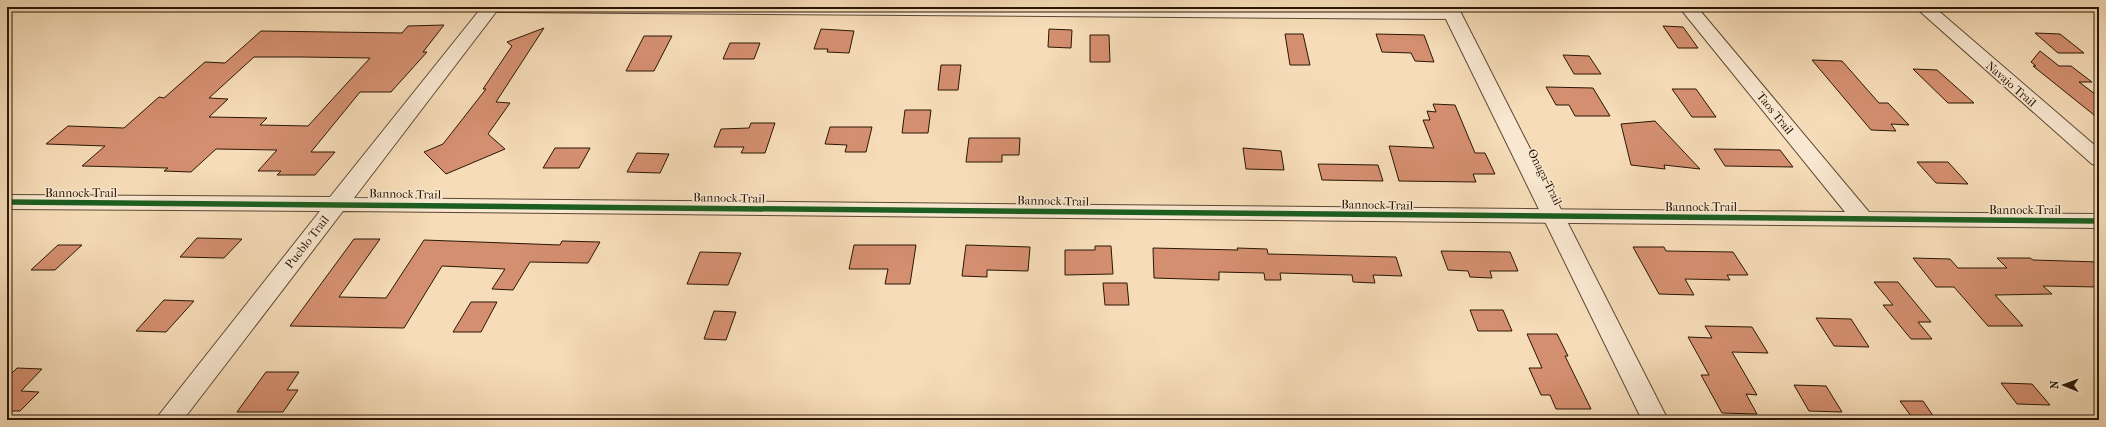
<svg xmlns="http://www.w3.org/2000/svg" width="2106" height="427" viewBox="0 0 2106 427" font-family="'IM FELL French Canon',serif">
<rect width="100%" height="100%" fill="#f6dcb8"/>
<filter id="stains"><feTurbulence type="fractalNoise" baseFrequency=".005" numOctaves="4"/><feColorMatrix values="0 0 0 0 .2 0 0 0 0 .09 0 0 0 0 .02 0 0 0 .5 -.17"/></filter>
<radialGradient id="worn" r=".72"><stop offset=".6" stop-color="#630" stop-opacity="0"/><stop offset="1" stop-color="#630" stop-opacity=".3"/></radialGradient>
<path fill="#d48f70" stroke="#2a1704" fill-rule="evenodd" d="M444,25L423,52H427L391,92H360L311,152H335L315,175H277L281,171H258L277,150L216,149L191,172L164,171L168,168L82,166L105,146L46,144L68,126L124,128L159,97L164,98L205,62L225,63L261,31L402,33L408,26ZM254,57H303L370,58L308,126L260,125L267,118L209,117L228,99L209,98Z
M1663,26L1683,27L1698,48H1678Z
M544,28L496,102L510,103L488,134L505,149L446,174L424,152L443,144L486,89H483L512,46L507,42Z
M821,29L854,31L849,53L827,52L828,49H814Z
M1049,29L1072,30L1071,48L1048,47Z
M2035,33L2060,34L2084,53H2058Z
M1285,34H1303L1310,65H1290Z
M1376,34L1424,35L1434,62L1415,61L1411,53L1382,52Z
M1090,35H1109L1110,62H1090Z
M644,36H672L654,71H626Z
M730,43H760L754,59H723Z
M2040,51L2059,66H2071L2092,82H2079L2099,97V119L2033,66H2036L2031,62Z
M1563,55L1589,56L1601,74H1574Z
M1812,60L1842,61L1879,103H1888L1909,125L1891,124L1896,131L1871,130Z
M941,65H961L958,90H938Z
M1913,69L1937,70L1974,103H1948Z
M1546,87L1593,88L1610,116H1575L1569,105H1556Z
M1672,89H1696L1716,117H1692Z
M1433,104L1455,105L1475,153H1485L1495,174H1473L1476,182L1399,181L1389,146L1434,148L1423,120H1430L1427,111L1436,112Z
M905,110H931L928,133H902Z
M1655,121L1668,135L1700,169L1664,165L1665,169L1631,165L1621,124Z
M751,123H775L765,153H741L744,147H714L721,129L749,128Z
M830,127H872L866,152H845L847,145L825,144Z
M969,138H1020L1019,155H1002V162H966Z
M555,148H590L579,168H543Z
M1243,148L1281,151L1284,170L1246,169Z
M1714,149L1780,150L1793,167L1725,166Z
M637,153L669,154L660,173L627,172Z
M1917,162H1948L1968,184L1936,183Z
M1318,164L1378,165L1383,181L1322,180Z
M197,238L242,239L224,258L180,257Z
M354,239H380L339,297L386,298L424,240L560,245L562,241L600,242L588,263L530,262L513,290L492,289L505,269L442,266L404,328L290,326Z
M58,245H82L55,270H31Z
M854,245H916L910,284H885L888,269H849Z
M966,245L1030,247L1028,271L987,270V277L962,276Z
M1095,246H1111L1113,274L1065,275V250H1095Z
M1633,247H1664L1666,251L1733,252L1748,275H1727L1730,280L1685,279L1694,295L1659,294Z
M1153,248L1238,250L1237,248L1267,249L1268,254L1396,257L1402,276L1373,275L1375,283L1353,282L1352,275L1280,273L1281,280H1265L1264,273L1219,272V280L1154,278Z
M1441,251L1510,252L1518,271H1490L1492,278L1470,277L1468,271L1448,270Z
M700,252L741,253L728,285L687,284Z
M1913,258L1950,259L1958,268H2007L1997,258H2030L2033,260L2099,262V287L2043,286L2052,294L1995,295L2023,326H1988L1954,287H1936Z
M1874,282H1898L1931,322H1918L1932,339H1911L1883,305H1893Z
M1103,283H1127L1129,305H1105Z
M164,300L194,301L166,332L136,331Z
M471,302H497L481,332H453Z
M1470,310H1503L1512,331H1478Z
M714,311L736,312L726,340L704,339Z
M1816,318L1851,319L1869,347L1834,346Z
M1705,326L1752,327L1768,353L1732,352L1757,395L1746,394L1757,414L1722,413L1701,375H1709L1688,337L1712,338Z
M1527,334H1557L1568,356H1565L1591,409H1556L1550,395H1541L1529,368H1542Z
M17,368L42,369L21,391L39,392L20,411H7V378Z
M266,372H299L287,390H298L283,412H237Z
M2001,383L2032,384L2050,405L2017,404Z
M1794,385L1826,386L1842,412L1809,411Z
M1900,401H1923L1936,420H1914Z"/>
<g fill="none" stroke-linecap="round" stroke-linejoin="round">
<defs>
<path id="minor" d="M482,7L1452,9L1458,10L1461,14L1458,18L1452,19L496,12L354,198L1845,212L1679,7H1697L1869,212L2099,214V228L343,211L183,420H155L320,211L7,209V195L330,197Z
M1915,7H1934L2099,149V166L2092,164Z"/>
<path id="tertiary" d="M1440,7H1458L1668,420H1642Z"/>
</defs>
<use href="#minor" stroke="#5d4831" stroke-width="2"/>
<use href="#tertiary" stroke="#5d4831" stroke-width="2"/>
<use href="#minor" fill="#f9e8d1" fill-rule="evenodd"/>
<use href="#tertiary" fill="#f9e8d1" fill-rule="evenodd"/>
<defs>
<path id="cycleway" d="M7,202L2099,221"/>
</defs>
<use href="#cycleway" stroke="#f9e8d1" stroke-width="8"/>
<use href="#cycleway" stroke="#1b5e20" stroke-width="5.5"/>
</g>
<g text-anchor="middle" dominant-baseline="central" stroke-width="3" stroke-linejoin="round" paint-order="stroke">
<g font-size="12" fill="#2a1704" stroke="#f9e8d1">
<text transform="translate(2011 84) rotate(41)">Navajo Trail</text>
<text transform="translate(1775 113) rotate(51)">Taos Trail</text>
<text transform="translate(1545 177) rotate(63)">Onaga Trail</text>
<text x="81" y="193">Bannock Trail</text>
<text transform="translate(405 194) rotate(1)">Bannock Trail</text>
<text transform="translate(729 198) rotate(1)">Bannock Trail</text>
<text transform="translate(1053 201) rotate(1)">Bannock Trail</text>
<text transform="translate(1377 205) rotate(1)">Bannock Trail</text>
<text x="1701" y="207">Bannock Trail</text>
<text x="2025" y="210">Bannock Trail</text>
<text transform="translate(307 242) rotate(-52)">Pueblo Trail</text>
</g>
</g>
<rect width="2106" height="427" fill="none" stroke="#f6dcb8" stroke-width="24"/>
<rect x="8" y="8" width="2090" height="411" fill="none" stroke="#2a1704" stroke-width="2"/>
<rect x="12" y="12" width="2082" height="403" fill="none" stroke="#2a1704"/>
<g transform="translate(2064 385) rotate(271)" stroke="#f9e8d1" stroke-width="3" paint-order="stroke">
<path d="M0-3L7 15L0 10L-7 15Z" fill="#2a1704"/>
<text y="-6" font-size="11" font-weight="bold" text-anchor="middle" fill="#2a1704">N</text>
</g>
<rect width="100%" height="100%" filter="url(#stains)"/>
<rect width="100%" height="100%" fill="url(#worn)"/>
</svg>
